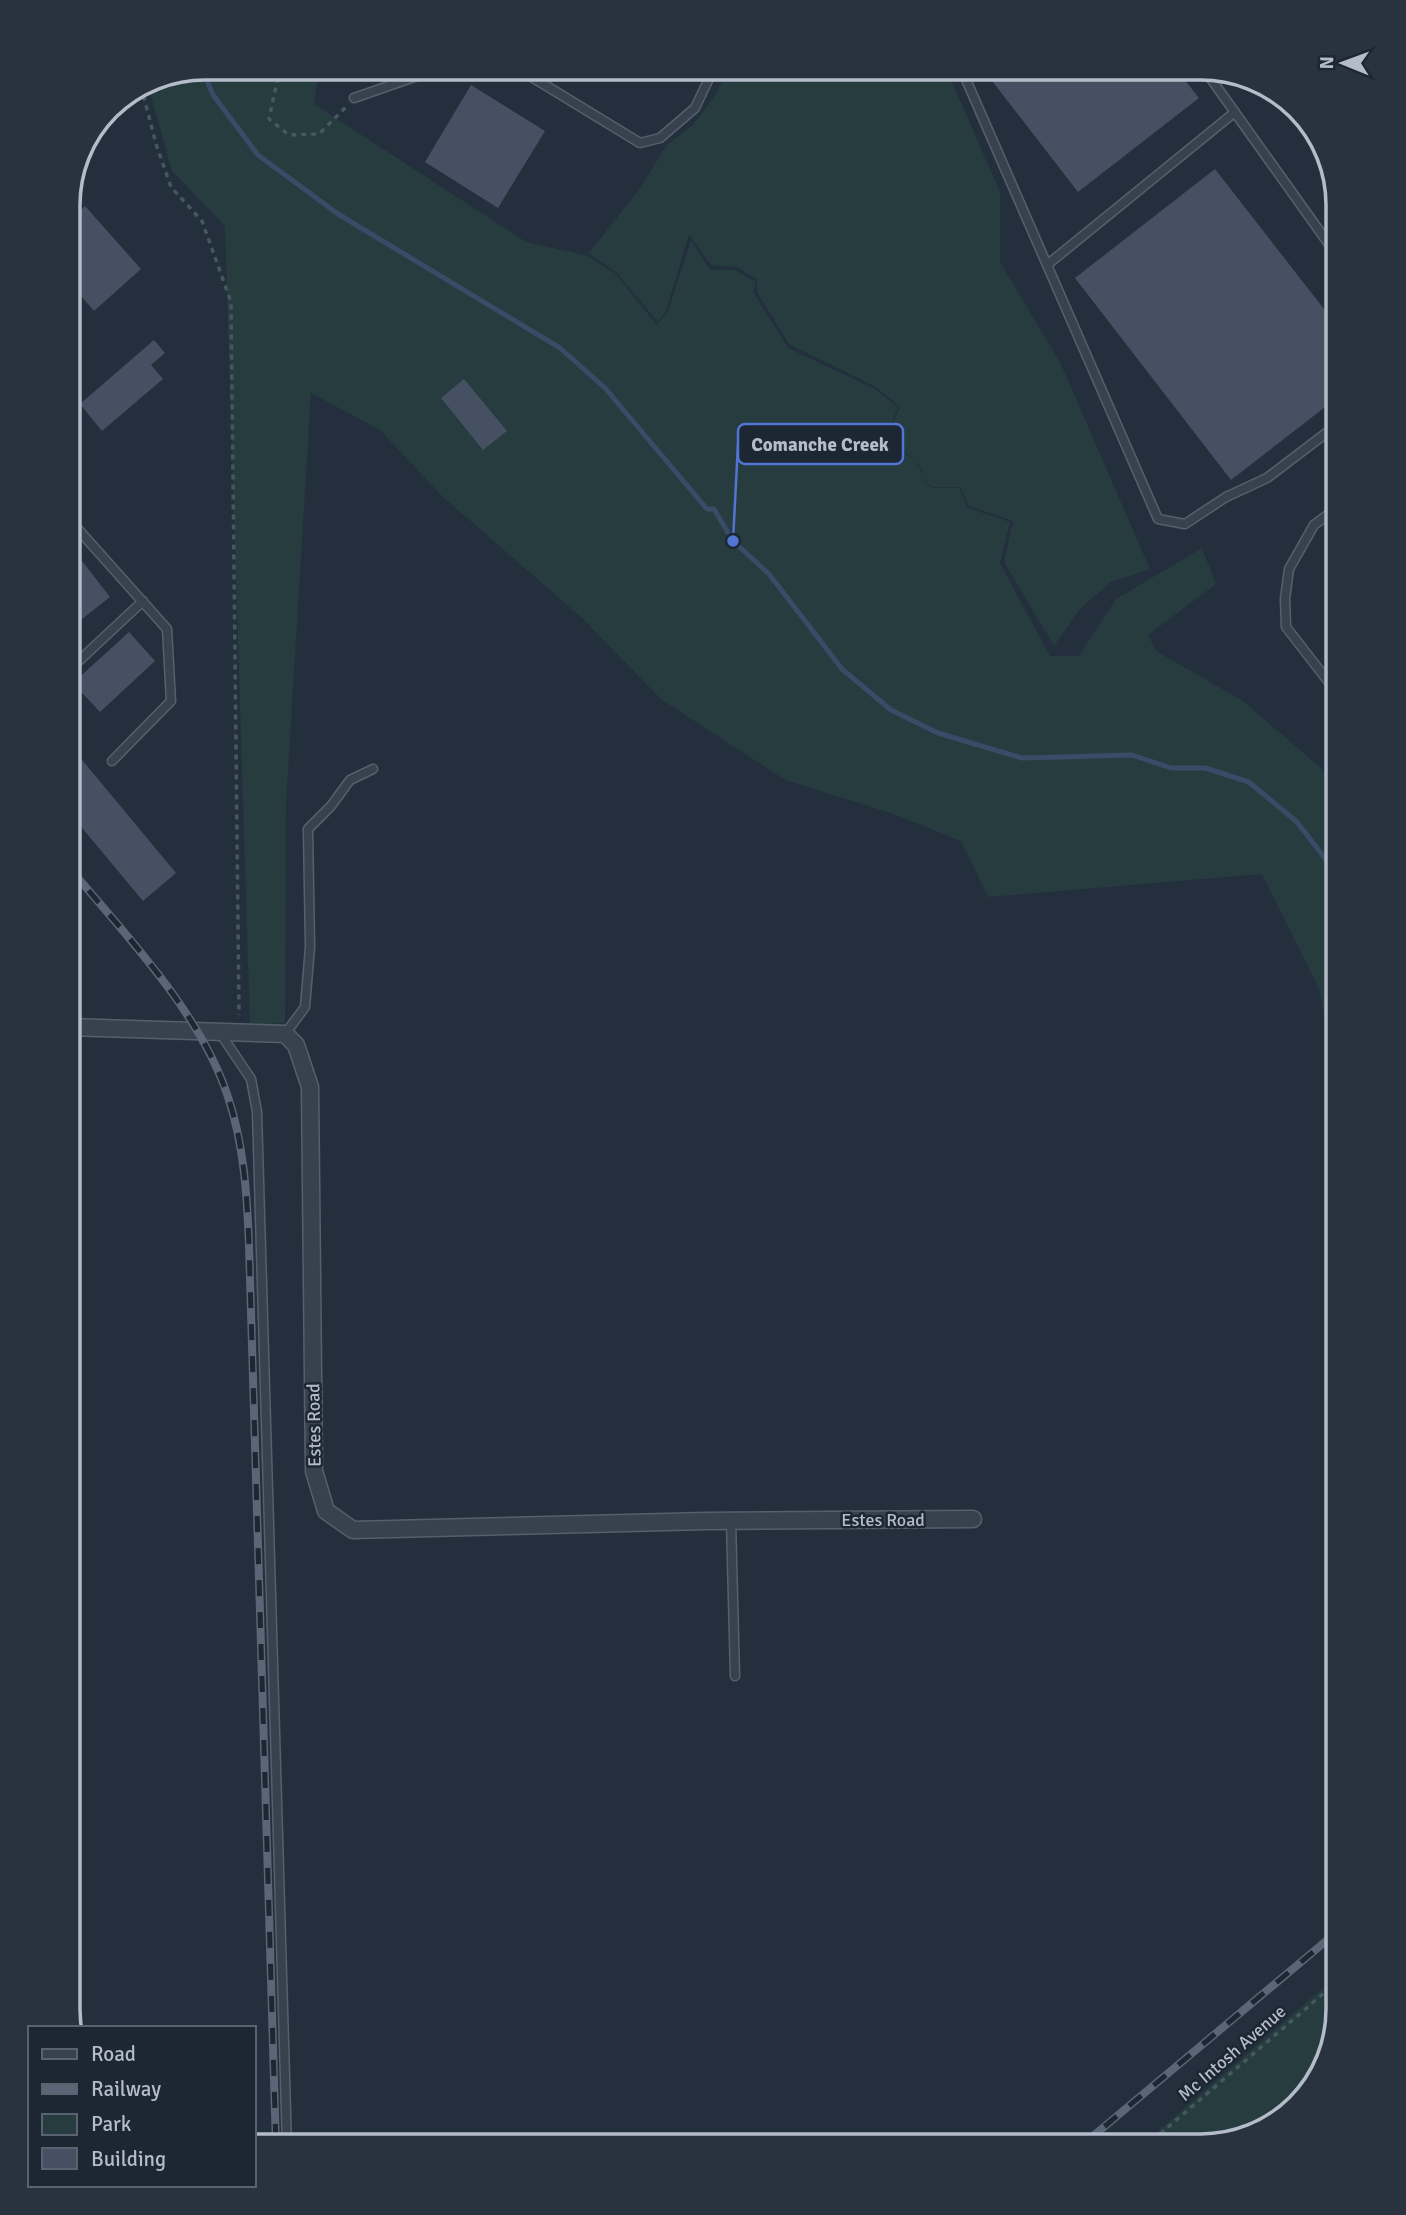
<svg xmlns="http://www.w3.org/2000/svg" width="1406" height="2215" viewBox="0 0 1406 2215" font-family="Signika,sans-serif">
<rect width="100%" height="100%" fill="#242f3e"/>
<path fill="#263c3f" d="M205,68H319L314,104L526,242L585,255L615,273L657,325L668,311L691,240L710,270H735L755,282L754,293L788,348L875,389L898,408L884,440C895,448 913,456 920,469C924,478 922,480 931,488H959L968,508L1010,522L1000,563L1050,656H1079L1116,599L1202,548L1216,584L1148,635L1156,651L1243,701L1320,767L1338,788V1087L1319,988L1262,874L988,897L961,841L894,814L785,780L661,699L583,619L442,496L380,430L311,393L286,803L285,1023L250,1025L225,226L172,171L147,82L153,79Z
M730,68H946L1000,192V262L1060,362L1150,569L1111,582L1080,609L1054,646L1004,562L1013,521L969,506L960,487H931L923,478L922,469L910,456L885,439L900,407L876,387L789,344L757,292V279L737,267L711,265L689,235L666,311L658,322L616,272L589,253L638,191L667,145L693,125L714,97Z
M1338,1371V1549L1334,1547L1328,1400Z
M1338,1975V2010L1319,2079L1262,2132L1201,2147H1140Z"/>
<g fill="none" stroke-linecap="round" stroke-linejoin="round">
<path stroke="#394c67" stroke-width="5" d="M202,69L213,95L258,155L338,214L560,348L605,388L707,509H714L733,541L769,574L842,669L891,710L938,733L1022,758L1132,755L1171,768H1205L1249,782L1297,822L1327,861L1338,881"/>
</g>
<path fill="#455162" d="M992,69H1176L1199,98L1078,192L986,73Z
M471,85L545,131L498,208L425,162Z
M1215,169L1338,327V397L1231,480L1075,278Z
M85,206L141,269L94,311L69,282V221Z
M154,340L165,353L151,365L163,379L102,431L80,404Z
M464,379L507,431L483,450L441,398Z
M82,561L110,597L68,630V572Z
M129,632L155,661L100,712L73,683Z
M78,755L176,873L143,901L68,811V763Z"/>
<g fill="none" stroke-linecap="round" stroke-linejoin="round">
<defs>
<path id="service" d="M517,68L640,143L660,138L695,108L714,68
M961,68L1158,519L1185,524L1226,497L1267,478L1338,424
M1204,69L1338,257
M354,98L440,68
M1047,265L1235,112
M68,518L167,629L171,701L112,761
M68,671L143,601
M1338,694L1286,627L1285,599L1289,569L1314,525L1338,507
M220,1033L251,1079L257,1112L287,2147
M285,1034L305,1007L310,947L308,829L331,806L350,780L373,769
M731,1521L735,1676"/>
<path id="minor" d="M68,1027L285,1034L296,1045L310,1087L314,1471L326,1511L353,1530L706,1521L973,1519"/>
</defs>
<use href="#service" stroke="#565f6c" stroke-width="11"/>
<use href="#minor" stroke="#565f6c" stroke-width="19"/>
<path stroke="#44595c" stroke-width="3.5" stroke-dasharray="5 5" stroke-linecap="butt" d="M280,68L269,119L289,135L319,134L346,107
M141,86L156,144L171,187L202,221L231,302L239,1015
M1145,2147L1338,1981"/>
<use href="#service" stroke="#38414e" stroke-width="8"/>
<use href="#minor" stroke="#38414e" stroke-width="16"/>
<defs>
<path id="rail" d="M68,866C125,935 200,1011 228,1097C244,1145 247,1195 249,1245L276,2146
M1080,2147L1338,1931"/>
</defs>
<use href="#rail" stroke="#5a6575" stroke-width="8"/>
<use href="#rail" stroke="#1d2633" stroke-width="5" stroke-dasharray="16" stroke-linecap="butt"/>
</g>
<g text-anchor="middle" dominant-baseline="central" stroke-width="5" stroke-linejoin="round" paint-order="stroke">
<g font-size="18" fill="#b4bcc9" stroke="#1d2633">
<text transform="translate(314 1425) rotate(-91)">Estes Road</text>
<text x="883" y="1520">Estes Road</text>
<text transform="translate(1232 2053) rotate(-41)">Mc Intosh Avenue</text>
</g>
</g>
<path d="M0 0H1406V2215H0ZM205 80H1201A125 125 0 0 1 1326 205V2009A125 125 0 0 1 1201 2134H205A125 125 0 0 1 80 2009V205A125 125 0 0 1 205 80Z" fill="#29323f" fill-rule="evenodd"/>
<path fill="none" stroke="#b4bcc9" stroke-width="3.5" d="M205 80H1201A125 125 0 0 1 1326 205V2009A125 125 0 0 1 1201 2134H205A125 125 0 0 1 80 2009V205A125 125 0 0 1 205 80Z"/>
<path fill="none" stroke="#5274d3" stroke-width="2.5" d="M733 541L738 444"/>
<circle fill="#5274d3" stroke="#1d2633" stroke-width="2.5" cx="733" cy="541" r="7"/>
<rect fill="#1d2633" stroke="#5274d3" stroke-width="2.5" x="738" y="424" width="165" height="40" rx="7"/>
<g font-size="19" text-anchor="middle" font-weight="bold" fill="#b4bcc9">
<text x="820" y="451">Comanche Creek</text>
</g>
<rect x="28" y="2026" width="228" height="161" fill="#1d2633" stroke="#59626f" stroke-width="2"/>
<rect x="42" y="2049" width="35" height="10" fill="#38414e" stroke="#59626f" stroke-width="2"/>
<text x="91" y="2061" font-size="21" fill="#b4bcc9">Road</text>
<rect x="42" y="2084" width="35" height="10" fill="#5a6575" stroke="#59626f" stroke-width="2"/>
<text x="91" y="2096" font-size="21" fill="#b4bcc9">Railway</text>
<rect x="42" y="2114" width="35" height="21" fill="#263c3f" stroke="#59626f" stroke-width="2"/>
<text x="91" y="2131" font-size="21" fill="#b4bcc9">Park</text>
<rect x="42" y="2148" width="35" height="21" fill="#455162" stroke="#59626f" stroke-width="2"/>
<text x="91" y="2166" font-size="21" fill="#b4bcc9">Building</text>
<g transform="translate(1343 63) rotate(271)" stroke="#1d2633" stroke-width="5" paint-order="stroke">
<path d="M0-5L12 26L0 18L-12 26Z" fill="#b4bcc9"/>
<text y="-10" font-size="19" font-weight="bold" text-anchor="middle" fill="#b4bcc9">N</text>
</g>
</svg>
